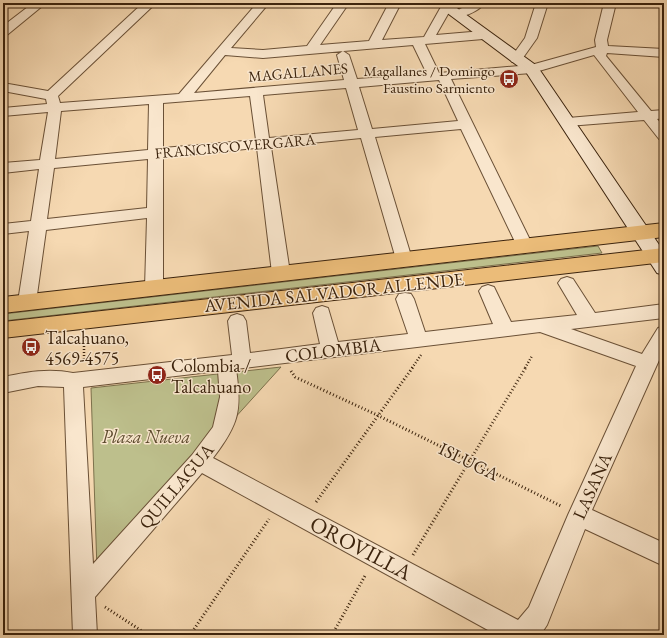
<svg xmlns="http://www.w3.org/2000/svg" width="667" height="638" viewBox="0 0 667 638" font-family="'EB Garamond',serif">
<rect width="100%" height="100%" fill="#f6d9b2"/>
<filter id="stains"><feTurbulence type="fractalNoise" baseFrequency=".005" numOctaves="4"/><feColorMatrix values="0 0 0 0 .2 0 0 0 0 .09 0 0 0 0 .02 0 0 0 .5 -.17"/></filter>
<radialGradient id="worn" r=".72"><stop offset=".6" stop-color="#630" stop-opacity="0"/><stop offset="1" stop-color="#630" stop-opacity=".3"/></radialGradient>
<path fill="#bdbf8c" stroke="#7c714c" d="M598,246L602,253L3,321V314Z
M281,367L97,570L91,388Z"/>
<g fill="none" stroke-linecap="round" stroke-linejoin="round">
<defs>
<path id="minor" d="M33,3H46L7,35L3,36V26Z
M143,3H156L58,96L60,103L179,94L257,3H269L231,48L263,50L307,46L337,3H349L320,45L369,41L389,3H401L382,40L424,37L442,5H450L452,7L436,35L483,31L489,35L483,39L425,44L439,73L531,65L596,47L595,40L604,3H616L607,40L608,46L664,49V57L607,53L606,56L651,111L664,110V118L657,119L664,127V140L659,139L644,120L568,126L563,125L561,122L563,119L568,118L638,112L594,55L532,73L451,79L533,246L531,250L525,252L519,250L517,246L461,129L375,137L412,259L410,263L404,265L398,263L396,259L361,138L271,147L290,273L287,277L281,279L275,277L272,273L257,148L163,157V288L160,292L154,294L148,292L145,288L147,218L46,230L36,302L33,307L27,308L21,307L18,302L29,231L3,234V224L31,221L39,169L3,173V163L40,160L48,112L3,116V108L47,104L46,99L3,91V83L48,91ZM413,45L427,74L357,79L349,55L343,51L337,55L344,80L194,93L225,55L263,58ZM439,80L458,121L372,129L359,87ZM346,88L358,130L269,138L263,95ZM250,96L256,140L163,148V103ZM149,104L148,150L55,159L61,111ZM148,159L147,208L47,219L54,168Z
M472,3H485C479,11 462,19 452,16L450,14Z
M536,3H548L537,38L520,62H512L510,59L525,38Z
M567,277L573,279L595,313L664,304V318L571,329L642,354L658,328L664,326V349L592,510L664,543V566L585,529L547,625L541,634L497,635L202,473L95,597L97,635H73L64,387L38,386L3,393V377C27,372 49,368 73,373L232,355L228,321L231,316L237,314L243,316L246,321L250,353L320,344L313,313L316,308L322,306L328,308L338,342L408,334L396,299L399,294L405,293L411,294L414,299L425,332L493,324L479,291L482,287L488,285L494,287L511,322L577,315L558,283L561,279ZM540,332L636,366L568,515L529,607L518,620L213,458C239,424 242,411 236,369ZM218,371L220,397L213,427L192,455L93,564L83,387Z"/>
<path id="secondary" d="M434,3H450L537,66L664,252V275L657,273L526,72Z"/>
<path id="trunk" d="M664,223V237L3,313V297Z
M664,248V262L3,338V322Z"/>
</defs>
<use href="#minor" stroke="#6a5036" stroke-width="2"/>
<use href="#secondary" stroke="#3b230d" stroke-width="2"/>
<use href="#trunk" stroke="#3b230d" stroke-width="2"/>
<path stroke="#3b230d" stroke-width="2.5" stroke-dasharray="1 2" stroke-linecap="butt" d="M84,337V364
M412,368L421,355
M525,368L532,356"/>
<path stroke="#3b230d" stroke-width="3" stroke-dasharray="1 2.5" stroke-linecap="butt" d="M291,371L295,377L377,415L561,506
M316,502L413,367
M413,555L526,367
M105,607L148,635
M190,635L269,519
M332,635L366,574"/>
<use href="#minor" fill="#f9e6cd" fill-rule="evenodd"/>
<use href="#secondary" fill="#f9e6cd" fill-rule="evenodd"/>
<use href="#trunk" fill="#ebbc79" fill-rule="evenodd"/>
</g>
<defs>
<symbol id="bus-disc" viewBox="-11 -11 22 22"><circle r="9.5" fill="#8f2418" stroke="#f9e6cd"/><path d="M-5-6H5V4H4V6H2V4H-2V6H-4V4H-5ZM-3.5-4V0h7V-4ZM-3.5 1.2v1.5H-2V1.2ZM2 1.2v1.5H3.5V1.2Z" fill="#fff"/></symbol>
</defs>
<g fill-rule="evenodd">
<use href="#bus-disc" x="498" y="68" width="22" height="22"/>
<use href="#bus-disc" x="20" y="336" width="22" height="22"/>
<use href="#bus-disc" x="146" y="364" width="22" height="22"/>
</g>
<g text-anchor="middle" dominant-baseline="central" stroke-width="3" stroke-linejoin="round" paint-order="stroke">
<g font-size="15" fill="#3b230d" stroke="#f9e6cd" text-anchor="end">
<text x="495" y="70">Magallanes / Domingo<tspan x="495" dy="17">Faustino Sarmiento</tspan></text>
</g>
<g font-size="15" fill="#3b230d" stroke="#f9e6cd">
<text transform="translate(298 72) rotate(-5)">MAGALLANES</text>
<text transform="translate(235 146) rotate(-5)">FRANCISCO VERGARA</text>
</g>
<g font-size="18" fill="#3b230d" stroke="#f9e6cd">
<text transform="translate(334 292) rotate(-6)">AVENIDA SALVADOR ALLENDE</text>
<text transform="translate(333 350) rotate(-7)">COLOMBIA</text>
<text transform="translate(469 461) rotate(26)">ISLUGA</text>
<text transform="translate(176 486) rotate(-50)">QUILLAGUA</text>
<text transform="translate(592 486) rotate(-66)">LASANA</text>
</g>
<g font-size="18" fill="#3b230d" stroke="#f9e6cd" text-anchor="start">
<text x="45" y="337">Talcahuano,<tspan x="45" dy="21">4569-4575</tspan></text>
<text x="171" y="365">Colombia /<tspan x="171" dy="21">Talcahuano</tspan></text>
</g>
<g font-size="18" font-style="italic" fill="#5c4a2d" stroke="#f9e6cd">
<text x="146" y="436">Plaza Nueva</text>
</g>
<g font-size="22" fill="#3b230d" stroke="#f9e6cd">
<text transform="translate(361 548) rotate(28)">OROVILLA</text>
</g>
</g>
<rect width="667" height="638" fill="none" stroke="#f6d9b2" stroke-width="16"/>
<rect x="4" y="4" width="659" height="630" fill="none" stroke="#3b230d" stroke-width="2"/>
<rect x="8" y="8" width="651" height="622" fill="none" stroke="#3b230d"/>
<rect width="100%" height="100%" filter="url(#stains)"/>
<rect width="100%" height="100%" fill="url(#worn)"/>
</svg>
